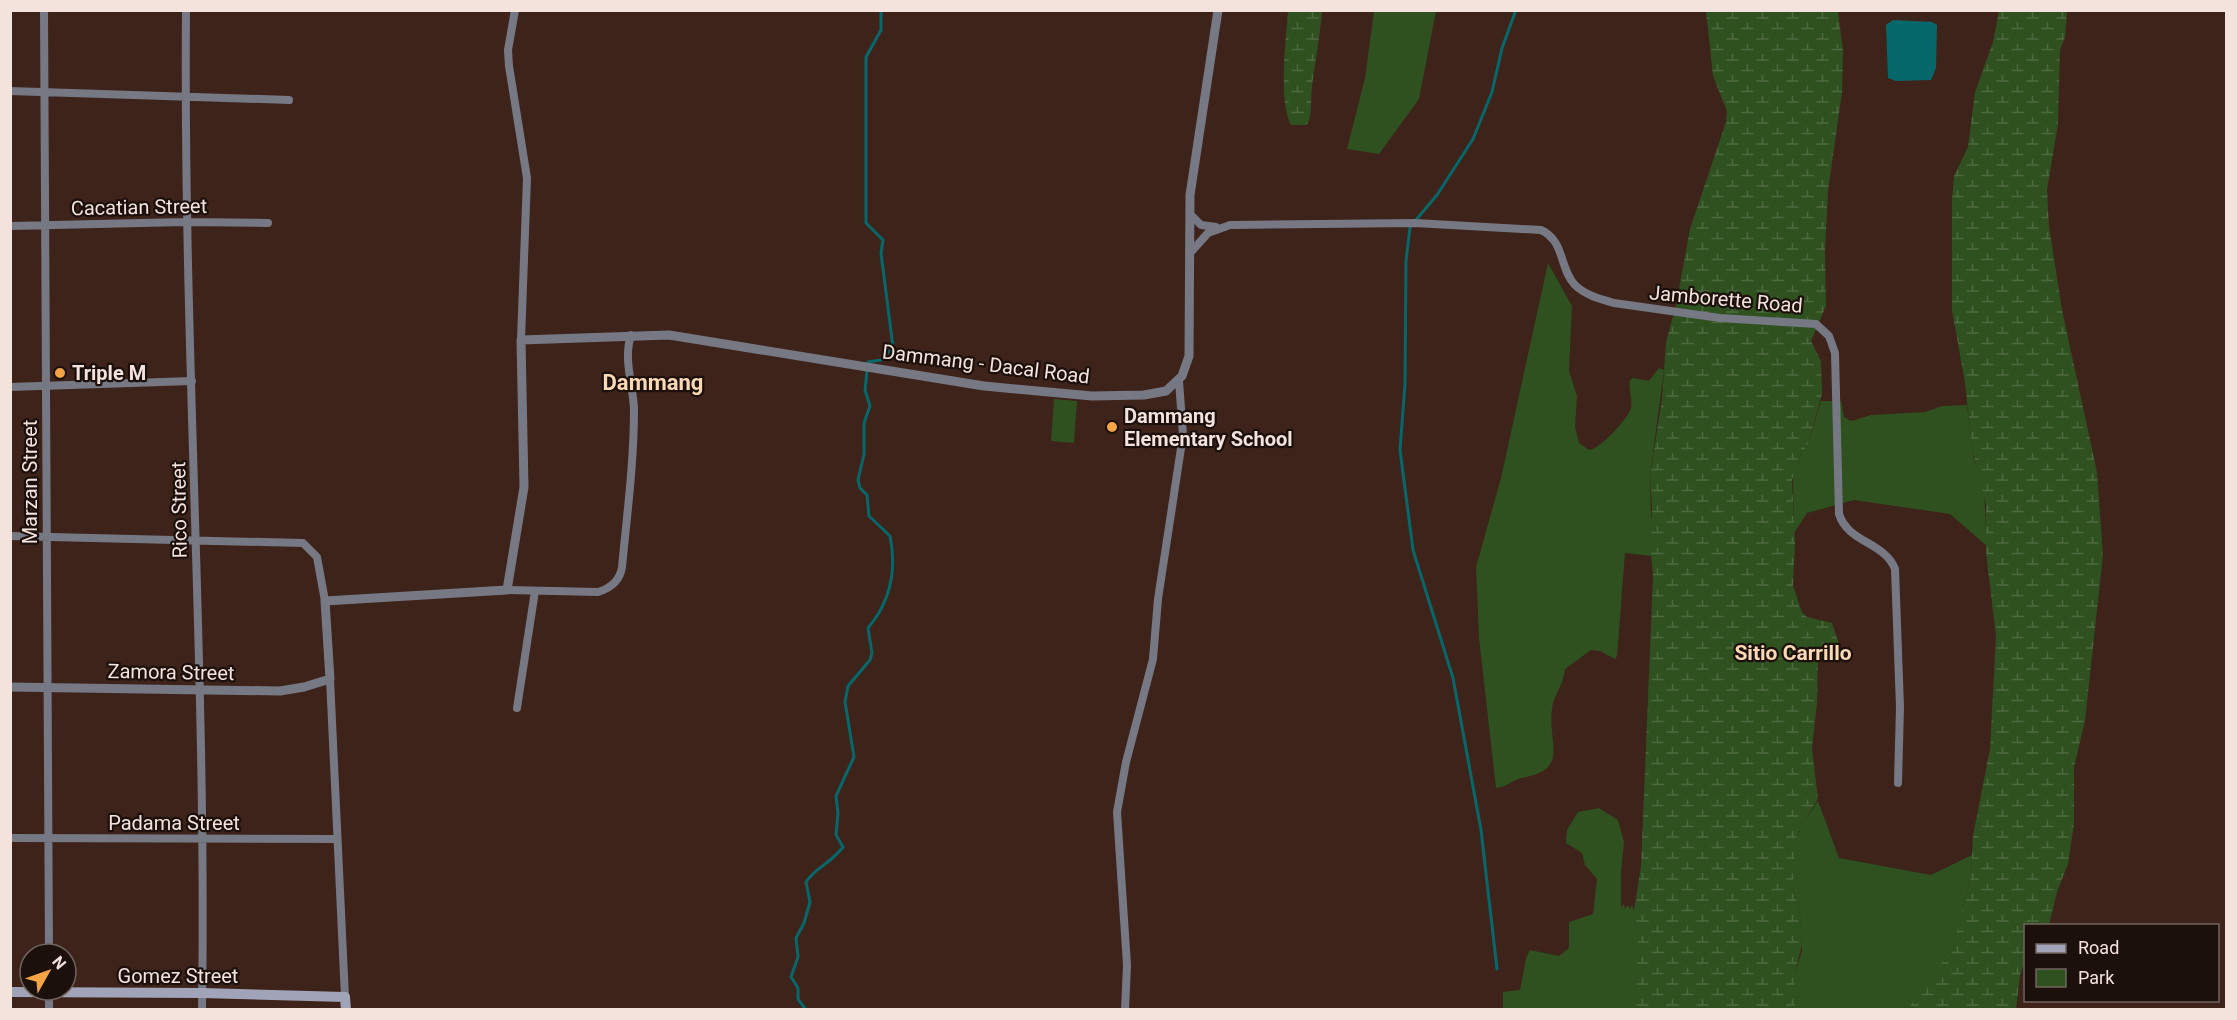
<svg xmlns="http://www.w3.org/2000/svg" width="2237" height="1020" viewBox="0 0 2237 1020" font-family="Roboto,sans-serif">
<defs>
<pattern id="wetland-marsh" width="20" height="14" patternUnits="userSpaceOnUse" patternTransform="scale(1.5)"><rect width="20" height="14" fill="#2e511f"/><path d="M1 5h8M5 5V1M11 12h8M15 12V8" fill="none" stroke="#4d6a3f"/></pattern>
</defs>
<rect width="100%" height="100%" fill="#3d231a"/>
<path fill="#2e511f" d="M1374,11H1436L1419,99L1379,154L1347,149L1365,78Z
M1548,263L1572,306L1569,371L1577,396L1575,427L1579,443L1589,450C1600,449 1628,419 1631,408C1633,398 1628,390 1630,380L1633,378L1649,381L1659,368L1664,370L1650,476L1652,556L1625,553L1617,656L1615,659L1600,651L1591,650L1565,669C1563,687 1553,696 1552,709C1547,743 1571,769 1522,778C1512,780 1507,787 1496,788L1479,638L1476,567L1501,478Z
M1054,399L1077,401L1074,443L1051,441Z
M1821,401H1841L1844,417L1851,421L1871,415L1925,412L1942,406L1967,405L1973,456L1984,489L1987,546L1950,514L1854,500L1807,513L1794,533L1793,474L1798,459L1808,444Z
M1818,801L1839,858L1931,875L1972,855L1971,876L1950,962L1948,959L1908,1009H1795V972L1802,951L1800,914L1793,887L1794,844L1804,821Z
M1599,808L1618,820L1624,842L1621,872V907L1624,904L1625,909L1628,905L1630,909L1632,905C1644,932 1637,980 1636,1009H1503V992L1520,990L1526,958L1530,950L1559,956L1569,948V922L1593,914L1597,879L1585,865L1582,853L1566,843L1567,830L1578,812Z"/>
<path fill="url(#wetland-marsh)" d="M1288,11H1322C1320,37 1315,62 1312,87C1310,100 1313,114 1307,125H1291C1278,101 1286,39 1288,11Z
M1706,11H1838L1843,51L1842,92L1828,191L1825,250L1826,306L1811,341L1821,361L1822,394L1808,444L1798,459L1792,480L1795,543L1793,586L1802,612L1807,617L1832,623L1839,644L1836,651L1822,655L1818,660L1817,703L1812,748L1818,799L1804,821L1795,841L1793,887L1800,914L1802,945L1795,972V1009H1636L1638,942L1634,910L1641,867L1653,576L1650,542L1652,508L1650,476L1662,399L1666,342L1676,305L1690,229L1726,122L1727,111L1713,76Z
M1999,11H2067L2065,37L2060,50L2058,124L2047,190L2049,226L2062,310L2097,472L2103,555L2085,721L2074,767V824L2068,864L2057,892L2049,925L2026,926L2025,961L2020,975L2016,1009H1908L1944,960H1950L1971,876L1973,836L1990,749L1996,636L1986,553V504L1972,449L1965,383L1952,310V201L1954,176L1968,147L1975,92L1993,42Z"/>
<path fill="#07686c" d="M1893,20L1932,22L1937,25L1936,68L1931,80L1896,81L1888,78L1886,25Z"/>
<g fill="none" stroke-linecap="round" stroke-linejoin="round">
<path stroke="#07686c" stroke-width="3" d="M1497,969L1481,830L1453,678L1413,550L1400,450L1405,384L1406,261L1410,227L1437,195L1473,139L1492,92L1502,48L1516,10
M806,1010L798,999V988L791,977L798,957L796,938L804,923L810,902L806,882C816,867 830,864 843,847L836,835L838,813L836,796L854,757L845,702L848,686L870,660L872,653L868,628C891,601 897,571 890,536L869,516L867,495L860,488L858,480L864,454V423L870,406L865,390L868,362L881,360L893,347L881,253L883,240L866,223V57L881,30V10"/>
<path stroke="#767884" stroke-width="8" d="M44,10L49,954
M186,10C183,344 207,676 202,1010
M515,10L508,50L509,66L527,178L521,340
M10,91L289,100
M1190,214L1201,225L1216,227
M10,226L185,222L268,223
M1190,253L1208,233L1230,225L1415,223L1541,230C1565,241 1559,268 1575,285C1585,295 1600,299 1614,303L1720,318L1816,324L1829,336L1835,353L1839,514C1848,543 1885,542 1895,569L1900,707L1898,783
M10,387L192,381
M10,536L303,543L317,557L325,601
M507,590L598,592C611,588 620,581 622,567C627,515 634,462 634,409C633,384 623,360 631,335
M330,679L345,997
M517,708L535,591
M10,838L337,839
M49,1010V990
M1125,1010L1127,965L1117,812L1126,762L1153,659L1158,599L1183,435L1179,381"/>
<path stroke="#767884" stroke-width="9" d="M10,687L280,691L304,687L330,679L325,601L507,590L524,487L521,340L669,335L984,386L1092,396L1144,395L1166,391L1182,376L1189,356L1190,195L1218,10"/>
<path stroke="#a1a4b8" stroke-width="10" d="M10,992L202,993L345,997L346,1010"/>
</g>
<g fill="#f4a345" stroke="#1b100c" stroke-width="2">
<circle cx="60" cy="373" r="6"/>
<circle cx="1112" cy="427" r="6"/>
</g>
<g text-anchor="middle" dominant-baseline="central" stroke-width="4.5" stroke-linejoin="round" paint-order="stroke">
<g font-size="20" fill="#f4e2dc" stroke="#1b100c">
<text transform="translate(139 207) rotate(-1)">Cacatian Street</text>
<text transform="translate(1726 299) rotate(5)">Jamborette Road</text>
<text transform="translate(986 364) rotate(7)">Dammang - Dacal Road</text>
<text transform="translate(30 482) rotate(-90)">Marzan Street</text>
<text transform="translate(179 510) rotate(-91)">Rico Street</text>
<text transform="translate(171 672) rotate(1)">Zamora Street</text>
<text x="174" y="823">Padama Street</text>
<text x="178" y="976">Gomez Street</text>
</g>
<g font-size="20" font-weight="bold" fill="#f4e2dc" stroke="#1b100c" text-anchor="start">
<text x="72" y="373">Triple M</text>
<text x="1124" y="416">Dammang<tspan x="1124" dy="23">Elementary School</tspan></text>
</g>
<g font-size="21" font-weight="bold" fill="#fcd9b6" stroke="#1b100c">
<text x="1793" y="653">Sitio Carrillo</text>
</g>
<g font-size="22" font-weight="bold" fill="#fcd9b6" stroke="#1b100c">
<text x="653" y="382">Dammang</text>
</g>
</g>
<rect width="2237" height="1020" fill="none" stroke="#f4e2dc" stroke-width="24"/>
<rect x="2024" y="924" width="195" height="78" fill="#1b100c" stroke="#72645f" stroke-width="1.5"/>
<rect x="2036" y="944" width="30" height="9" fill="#a1a4b8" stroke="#72645f" stroke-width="1.5"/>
<text x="2078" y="954" font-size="18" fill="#f4e2dc">Road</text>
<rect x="2036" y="969" width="30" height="18" fill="#2e511f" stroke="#72645f" stroke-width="1.5"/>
<text x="2078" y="984" font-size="18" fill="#f4e2dc">Park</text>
<g transform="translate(48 972) rotate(50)"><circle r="28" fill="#1b100c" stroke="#72645f" stroke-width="1.5"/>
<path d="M0-4.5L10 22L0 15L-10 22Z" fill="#f4a345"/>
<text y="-9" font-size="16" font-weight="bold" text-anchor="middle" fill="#f4e2dc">N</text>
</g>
</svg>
